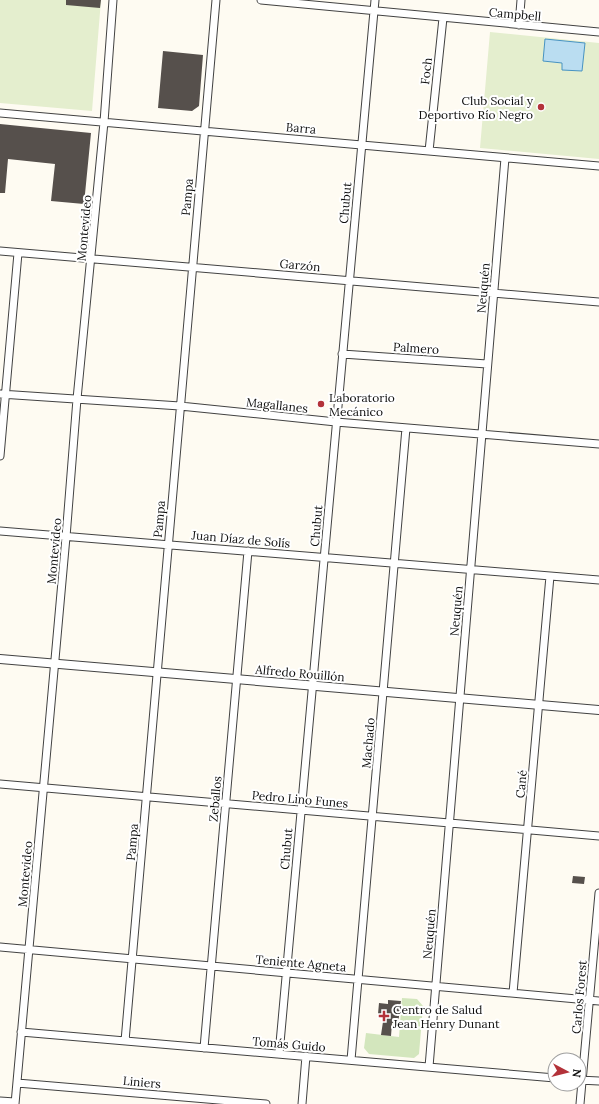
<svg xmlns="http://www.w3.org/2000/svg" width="599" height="1104" viewBox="0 0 599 1104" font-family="Lora,serif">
<rect width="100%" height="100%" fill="#fefbf2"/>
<path fill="#d3e6bd" d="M402,998L417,999L423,1006L419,1054L414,1058L369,1054L364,1048L366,1033L399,1037Z"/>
<path fill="#e4eece" d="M0,0H101L92,111L0,103Z
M490,32L599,43V159L480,148Z"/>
<path fill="#baddf1" stroke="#4793c2" d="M545,39L585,43L582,71L562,70V63L543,61Z"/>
<path fill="#56504c" d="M66,0H101L100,8L66,5Z
M163,51L203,55L199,106L192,111L158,108Z
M0,124L91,133L84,204L51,201L55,164L8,159L5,193H0Z
M573,876L585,877L584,884L572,883Z
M388,1000L401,1001L398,1024L392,1023L391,1036L381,1035L384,1015L378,1014L379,1003L388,1004Z"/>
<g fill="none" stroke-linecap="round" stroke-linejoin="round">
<defs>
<path id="minor" d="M261,0L599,32
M519,25L521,0
M0,113L599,166
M429,151L443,18
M0,251L599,302
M342,354L487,364
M0,394L180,406L336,422L599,444
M0,456L18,253
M0,531L599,580
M0,784L599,836
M0,947L599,1001
M513,993L550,576
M21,1032L555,1078
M125,1041L216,0
M204,1048L248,551
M279,1054L375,0
M351,1060L406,428
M429,1067L505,158
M579,1080L599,1081
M17,1083L266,1104
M0,1101L15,1102
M15,1104L66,537L77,399L104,122L113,0
M302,1104L306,1056
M580,1104L599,893"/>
<path id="tertiary" d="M0,659L599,710"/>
</defs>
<use href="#minor" stroke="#424242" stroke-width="9"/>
<use href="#tertiary" stroke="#424242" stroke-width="10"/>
<use href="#minor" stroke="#fff" stroke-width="7"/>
<use href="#tertiary" stroke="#fff" stroke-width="8"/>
</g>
<g fill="#b3323a" stroke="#fff" stroke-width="1.5">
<circle cx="541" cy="107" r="4"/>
<circle cx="321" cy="404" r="4"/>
<path d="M382 1010h4v4h4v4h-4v4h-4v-4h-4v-4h4z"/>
</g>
<g text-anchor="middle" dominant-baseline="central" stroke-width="4" stroke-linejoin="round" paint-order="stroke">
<g font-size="12" fill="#0f0f0f" stroke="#fff">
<text transform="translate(515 14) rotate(5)">Campbell</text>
<text transform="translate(426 71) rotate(-84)">Foch</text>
<text transform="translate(301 128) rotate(5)">Barra</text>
<text transform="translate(187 197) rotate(-85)">Pampa</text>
<text transform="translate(345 203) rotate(-85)">Chubut</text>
<text transform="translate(84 228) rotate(-85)">Montevideo</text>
<text transform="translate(300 265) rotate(5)">Garzón</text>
<text transform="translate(483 288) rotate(-85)">Neuquén</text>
<text transform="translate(416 348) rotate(4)">Palmero</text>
<text transform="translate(277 405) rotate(6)">Magallanes</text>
<text transform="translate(159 519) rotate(-85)">Pampa</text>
<text transform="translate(316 526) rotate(-85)">Chubut</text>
<text transform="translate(241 539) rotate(5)">Juan Díaz de Solís</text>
<text transform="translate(54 551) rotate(-85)">Montevideo</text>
<text transform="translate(456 611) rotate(-85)">Neuquén</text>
<text transform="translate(300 673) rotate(5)">Alfredo Rouillón</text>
<text transform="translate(368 743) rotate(-85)">Machado</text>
<text transform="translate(521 784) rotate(-85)">Cané</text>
<text transform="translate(215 799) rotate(-85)">Zeballos</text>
<text transform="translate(300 799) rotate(5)">Pedro Lino Funes</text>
<text transform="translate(132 842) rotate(-85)">Pampa</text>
<text transform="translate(286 849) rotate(-85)">Chubut</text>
<text transform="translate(25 874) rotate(-85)">Montevideo</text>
<text transform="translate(429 934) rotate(-85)">Neuquén</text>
<text transform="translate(301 963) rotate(5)">Teniente Agneta</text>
<text transform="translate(579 997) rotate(-85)">Carlos Forest</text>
<text transform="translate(289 1044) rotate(5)">Tomás Guido</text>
<text transform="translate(142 1082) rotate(5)">Liniers</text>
</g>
<g font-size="12" fill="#0f0f0f" stroke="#fff" text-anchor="start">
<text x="533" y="100" text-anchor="end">Club Social y<tspan x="533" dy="14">Deportivo Río Negro</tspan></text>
<text x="329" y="397">Laboratorio<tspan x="329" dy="14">Mecánico</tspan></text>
<text x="393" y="1009">Centro de Salud<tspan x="393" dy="14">Jean Henry Dunant</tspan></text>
</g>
</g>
<g transform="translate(567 1072) rotate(97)"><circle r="19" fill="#ffffff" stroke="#9f9f9f"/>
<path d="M0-3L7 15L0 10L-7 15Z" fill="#b3323a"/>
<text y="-6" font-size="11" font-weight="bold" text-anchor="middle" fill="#0f0f0f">N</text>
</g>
</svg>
